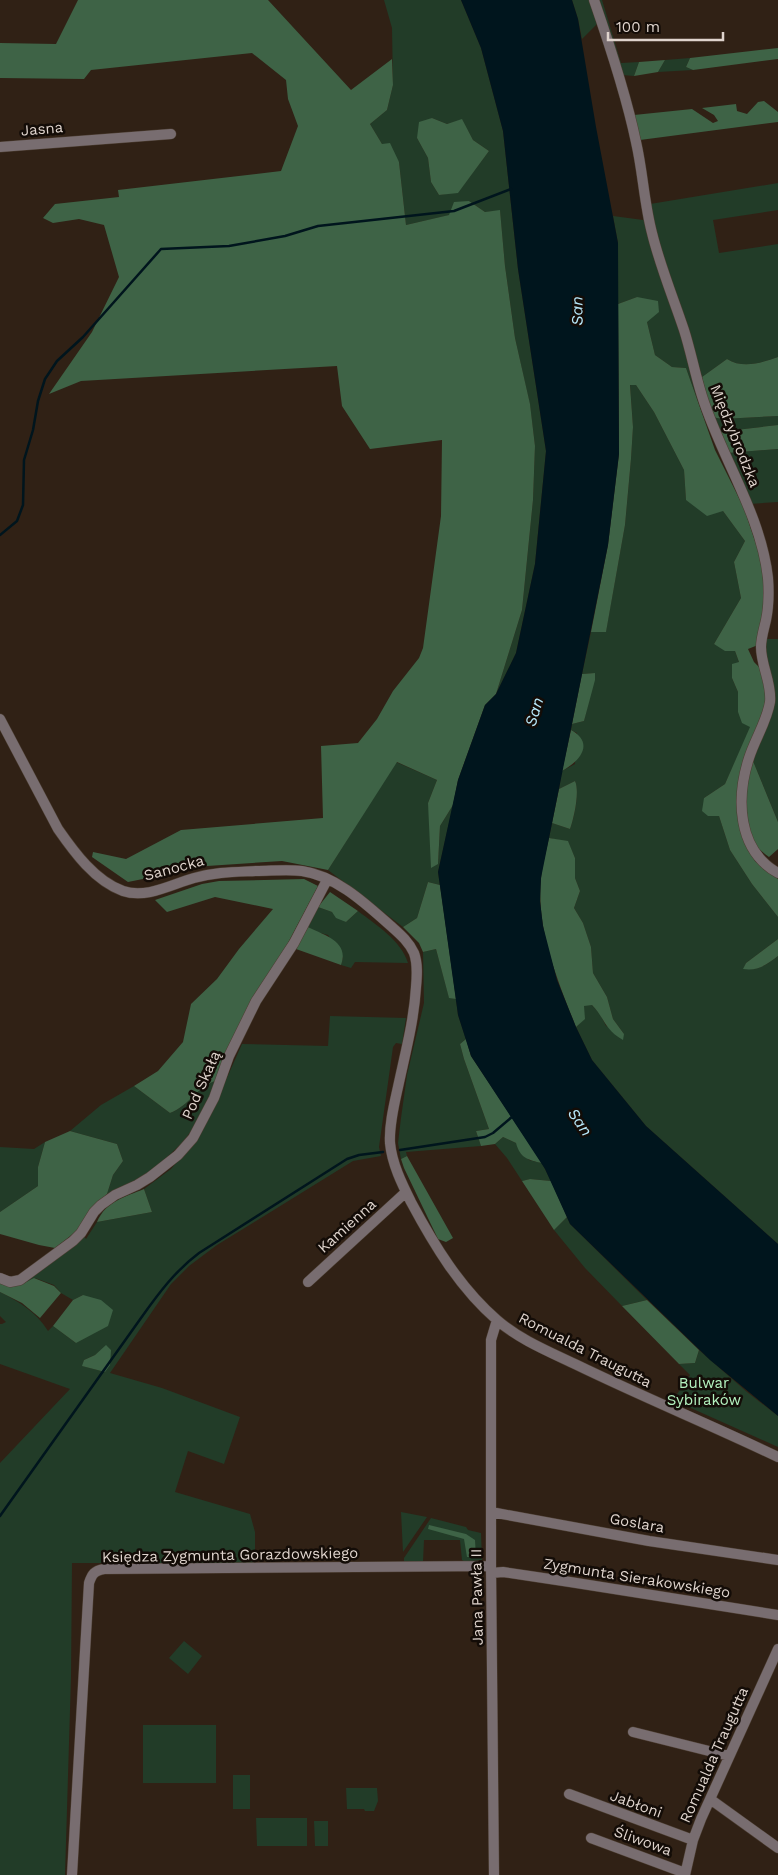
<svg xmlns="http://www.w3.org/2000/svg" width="778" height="1875" viewBox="0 0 778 1875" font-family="'Work Sans',sans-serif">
<rect width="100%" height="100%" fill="#302115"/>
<path fill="#223c28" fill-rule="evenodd" d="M384,0H461L481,48L503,131L518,269L546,451L535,564L516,653L496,694L522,610L533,500L535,446L530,405L515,338L505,266L500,211L485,212L469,201L450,215L406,225L399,162L382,144L370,124L387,110L393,85L392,28ZM432,118L447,124L462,120L473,140L489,151L458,192L439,195L431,182L428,158L417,138Z
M572,0H591L597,24L582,39L578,19Z
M598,0H602L621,63L639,62L634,76L622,75Z
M690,58L686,67L693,70L658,72L665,60Z
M778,183V210L713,220L719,253L778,244V357C761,363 743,369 727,359L702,377L688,330L654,228L650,204Z
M642,199L667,293L689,362L698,402L686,368L672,367L655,355L647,322L637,297L618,304V243L613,216L643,220Z
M630,384L636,385L654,412L684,470L686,500L723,511L745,541L734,562L741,598L714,644L735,651L739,662L732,678L738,692V712L751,727L725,784L704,798L708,816H719L730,850L752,884L778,917V939L746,963L744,968C758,972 767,964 778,956V1244L646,1126L592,1060L576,1027L584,1019V1005H592L600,1014L606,1026L624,1034L613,1019L607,997L593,973L591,947L583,923L574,908L580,891L575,878V858L568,842L549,838L552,823L570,829C574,818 580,792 575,781L559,789L562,771L575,764L577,733L571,730L572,724L584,721L595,673L582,674L591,632L606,631L625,525L631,459L633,427Z
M778,416V425L718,432L712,417L722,419Z
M778,449V502L749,504L728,453Z
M765,639H778V822L753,761L767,668Z
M396,762L437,780L428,803L438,864L440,826L453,805L438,872L440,885L428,882L417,918L403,927L328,870Z
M318,907L332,912L346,922L358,911C376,925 401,940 408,963L355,962L351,968L341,965L343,958L328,935L317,932L308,927Z
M436,949L449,997L456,999L458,1015L466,1039L460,1044L464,1059L489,1129L476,1131L481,1146L406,1152L407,1156L401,1159L398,1143L401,1118L407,1075L424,1003L423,952Z
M330,1016L406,1018L402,1044L396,1043L393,1047L379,1147L381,1156L353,1161L217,1245L189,1266L171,1284L110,1373L162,1388L240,1417L224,1464L188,1451L175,1492L250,1514L255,1532V1563H72L71,1677L65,1875H0V1463L70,1389L0,1364V1324H2L6,1322L0,1316V1292C20,1302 36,1312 48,1331L53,1326L76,1343L83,1295L73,1300L61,1293L54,1285L35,1278L25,1283L48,1262L83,1235L86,1239L97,1222L152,1212L144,1189L171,1169L198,1138L221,1091L242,1044L328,1046ZM106,1346L110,1350L105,1372L83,1366L84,1360L95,1355Z
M215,1081L208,1102L198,1122L182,1143L146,1177L107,1194L113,1175L123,1161L117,1144L70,1131L101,1105L134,1086L170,1113C190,1105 195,1089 215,1081Z
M503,1137L516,1143L529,1160L542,1163L551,1181L530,1179L522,1181L507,1158L495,1144Z
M45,1142L38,1167V1186L0,1212V1147L34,1149Z
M567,1217L570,1224L647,1300L622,1306L585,1268L554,1230Z
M699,1350L747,1392L778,1416V1447L673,1400L690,1375L679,1364L695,1363Z
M401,1512L427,1517L403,1552Z
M431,1518L466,1527L468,1530L481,1533L482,1560L465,1562L462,1560L460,1540H424L423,1562L404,1564V1558Z
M184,1641L202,1656L188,1674L169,1658Z
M143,1725H216V1783H143Z
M233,1775H250V1809H233Z
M346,1788H377L378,1801L374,1811H365L364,1809H347Z
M256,1818H307V1846H257Z
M314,1821H328V1846H315Z"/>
<path fill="#3e6346" d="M78,0H268L351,90L392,59L393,85L387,110L370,124L382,144L390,143L399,162L406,225L449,215L454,202L469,201L485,212L500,210L505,266L515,338L530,404L535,446L533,500L522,610L496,694L485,705L458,780L453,805L440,826L438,864L431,868L428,803L437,780L397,762L328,870L282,861L207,866L128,882L92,857L93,852L126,859L181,830L323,818L321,746L358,743L377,719L393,691L419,658L423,648L441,516L442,440L370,449L342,406L337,366L81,381L49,394L92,332L119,277L104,225L79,219L53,223L43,218L55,204L119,197L118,190L281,171L298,126L288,99L286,80L252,53L91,70L84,79L0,78V43L56,44Z
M778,48V59L693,70L686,67L690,58Z
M665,60L658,72L634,76L639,62Z
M764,101L778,112V122L640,140L634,115L692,109L713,123L718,121L714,115L702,108L736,104L737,111L747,114L758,102Z
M432,118L447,124L462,119L473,140L489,151L458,193L439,195L431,182L428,158L417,138L419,122Z
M637,297L658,301L659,312L647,322L655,355L672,367L686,368L715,450L744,508L758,550L765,579L766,604L758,645L748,649L754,662L761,669L767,691V705L742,773L746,845L755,861L778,879V917L752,884L730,850L719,816H708L702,811L704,798L725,784L750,727L742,723L738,712V692L732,678V664L739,662L735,651H725L714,644L741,598L734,562L745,541L723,511L707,516L686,500L684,470L654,412L636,385H630L633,427L631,459L625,525L606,632H591L608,545L619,454L618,304Z
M778,357V416L722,419L712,417L702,377L727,359C743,369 761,363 778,357Z
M778,425V449L728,453L718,432Z
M595,673V680L584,721L572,724L582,674Z
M571,730C595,743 580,761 562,771Z
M753,761L778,822V849L769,857C764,853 757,848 754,843C740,821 745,784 753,761Z
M575,781C580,791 574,818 570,829L552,823L559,789Z
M549,838L568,841L575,858V878L580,891L574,908L583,923L591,947L593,973L607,997L613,1019L624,1034L623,1040C604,1029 606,1020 592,1005L584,1006L585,1019L576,1027C558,981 536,930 541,879C542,866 546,852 549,838Z
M304,879L318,886L215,1081C195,1089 190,1105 170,1113L134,1086L158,1071L183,1042L191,1004L217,979L239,949L273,909L215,897L167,912L155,900L202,884L219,881Z
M428,882L440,885L456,999L449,998L436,949L423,952L419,943L403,927L417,918Z
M330,892L358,911L346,922L336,918L332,912L318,907Z
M308,927C323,935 350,941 341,965L296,949Z
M778,939V956C766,965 759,971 743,969L746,963Z
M466,1039L471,1056L542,1163C528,1160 520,1158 516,1143L503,1137L495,1144L481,1146L476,1131L489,1129L464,1059L460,1044Z
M70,1131L117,1144L123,1161L113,1175L107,1194L100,1201L83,1226L55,1248L39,1245L0,1234V1212L38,1186V1167L45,1142Z
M407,1156L453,1238L446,1242L438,1239L404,1168L401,1159Z
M530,1179L551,1181L567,1217L554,1230L522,1181Z
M144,1189L152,1212L97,1222C106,1201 125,1197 144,1189Z
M34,1278L54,1286L61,1293L40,1318L22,1303L0,1292V1281C15,1289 20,1285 34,1278Z
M83,1295L101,1300L113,1310L108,1326L76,1343L53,1326L73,1300Z
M647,1300L699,1350L695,1363L679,1364L622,1306Z
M106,1345L111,1350L110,1365L105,1372L82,1366L84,1360L95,1355Z
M429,1525L466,1534L475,1540L476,1557H467L464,1539L428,1529Z"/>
<path fill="#00151d" d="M461,0H572L578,19L596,127L618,243L619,454L608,545L541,878L540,901L543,926L557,980L576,1027L592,1060L646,1126L778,1244V1416L710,1360L570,1224L545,1169L471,1056L458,1015L438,872L458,780L485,705L496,694L516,653L535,564L546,451L518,269L503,131L481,48Z"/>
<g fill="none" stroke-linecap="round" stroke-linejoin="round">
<path stroke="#00151d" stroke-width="2.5" d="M0,535L17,521L23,505L24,460L33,430L38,401L45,379L57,361L83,337L161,249L229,246L285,236L318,226L454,211L511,189
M400,1150L485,1137L493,1133L513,1116
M0,1516L141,1318C158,1294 175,1271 199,1253L347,1159L359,1155L383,1152"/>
<defs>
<path id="minor" d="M594,0C610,46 626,94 636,142C643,172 644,203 652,233C660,266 673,297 684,330C691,352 695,374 702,396C721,457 761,514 768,578C769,592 769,606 766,620C764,629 761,638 761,647C761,666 772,683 770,702C767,721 755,739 749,758C736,798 737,850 778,873
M0,147L171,134
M0,719L58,829C74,852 95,881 123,891C147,899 172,884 194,878C215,872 235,872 256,871C271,871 287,869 302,871C337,876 367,905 392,927C401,935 409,942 414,953C418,964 417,976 416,987C414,1021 405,1054 398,1087C394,1105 389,1125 390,1143C392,1164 402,1184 411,1202C434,1245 460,1288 497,1320C520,1340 550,1352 577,1365C643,1397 711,1425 778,1457
M0,1278L10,1282L20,1280L73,1241L81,1233L94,1212L101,1205L115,1195L137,1185L150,1177L178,1155L193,1138L214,1098L229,1056L256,1001L294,943L327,880
M308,1282L406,1192
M491,1512L649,1541L778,1560
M491,1573L503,1572L570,1582L778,1615
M633,1732L729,1756
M569,1794L693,1840
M710,1799L778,1848
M591,1838L685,1873
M72,1875L89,1583C92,1574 94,1571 104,1569L491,1566
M494,1875L491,1566V1340L497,1320
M685,1875L693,1840L701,1819L778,1649"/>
</defs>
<use href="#minor" stroke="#4c3e32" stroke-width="11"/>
<use href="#minor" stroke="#786d70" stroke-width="10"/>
</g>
<g text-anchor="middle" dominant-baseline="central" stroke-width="5" stroke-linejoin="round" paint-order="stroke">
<g font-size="15" fill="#dfd4cd" stroke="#130c07">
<text transform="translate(42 129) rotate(-5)">Jasna</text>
<text transform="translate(735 436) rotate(68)">Międzybrodzka</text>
<text transform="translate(174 868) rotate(-15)">Sanocka</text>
<text transform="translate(201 1085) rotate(-66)">Pod Skałą</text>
<text transform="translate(347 1226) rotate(-42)">Kamienna</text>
<text transform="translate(585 1350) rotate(27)">Romualda Traugutta</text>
<text transform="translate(637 1523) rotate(10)">Goslara</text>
<text transform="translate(230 1555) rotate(-1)">Księdza Zygmunta Gorazdowskiego</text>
<text transform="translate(637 1578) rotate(9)">Zygmunta Sierakowskiego</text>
<text transform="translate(477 1597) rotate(-91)">Jana Pawła II</text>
<text transform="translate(714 1755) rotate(-66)">Romualda Traugutta</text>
<text transform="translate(636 1804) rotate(20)">Jabłoni</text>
<text transform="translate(643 1841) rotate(20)">Śliwowa</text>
</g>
<g font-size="15" fill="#b3f2bf" stroke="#130c07">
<text x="704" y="1383">Bulwar<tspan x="704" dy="17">Sybiraków</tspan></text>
</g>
<g font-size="16" font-style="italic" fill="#b7e8fa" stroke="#130c07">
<text transform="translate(577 311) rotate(-91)">San</text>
<text transform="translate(534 712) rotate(-73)">San</text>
<text transform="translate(580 1122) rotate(55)">San</text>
</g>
</g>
<path d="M608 32v8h115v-8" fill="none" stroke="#dfd4cd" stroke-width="2.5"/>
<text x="616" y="32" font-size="15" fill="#dfd4cd" stroke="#130c07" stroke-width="4" paint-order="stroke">100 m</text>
</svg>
